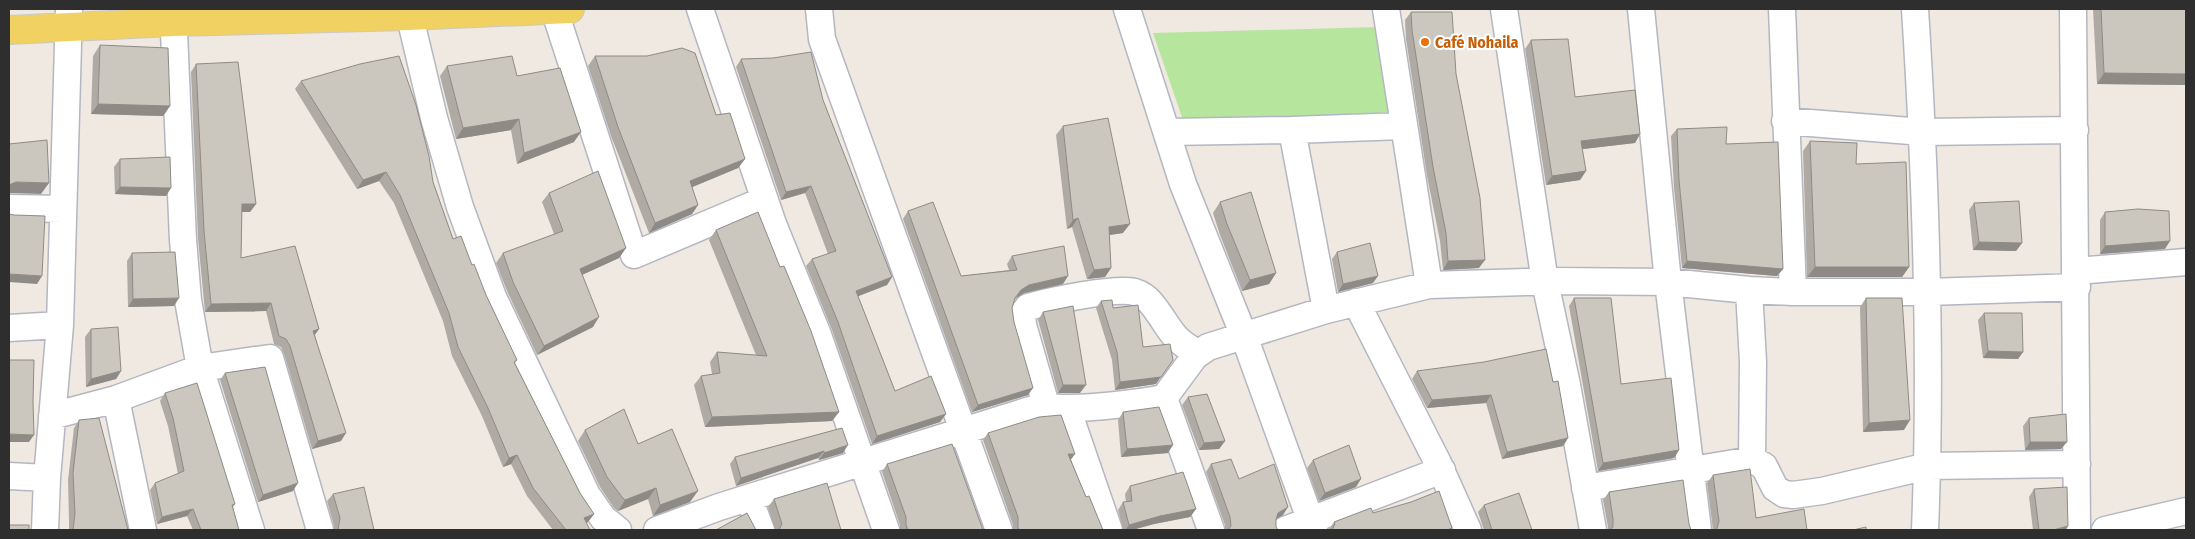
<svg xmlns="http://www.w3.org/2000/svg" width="2195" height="539" viewBox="0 0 2195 539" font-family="'Fira Sans Condensed',sans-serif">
<rect width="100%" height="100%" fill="#efe9e1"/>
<path fill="#b6e59e" d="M1379,27L1395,119L1183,120L1153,33Z"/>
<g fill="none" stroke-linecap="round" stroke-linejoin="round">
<defs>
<path id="minor" d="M173,9L183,240L188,300L200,368L251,530
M408,9L434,118L460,207L493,297L587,495L603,518L618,530
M554,9L634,255L764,200
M700,9L773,224L818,335L886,530
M819,9L822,39L836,78L999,530
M1127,9L1183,184L1244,336L1314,530
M1386,9L1429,285
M1504,9L1545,282L1567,385L1593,530
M1641,9L1668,282L1698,530
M1782,9L1793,292
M1915,9C1926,182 1932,357 1925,530
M2073,9L2077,530
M1785,121L1923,132L2075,130
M1292,130L1403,126
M1167,132L1292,130L1326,310
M9,208L63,209
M2076,271L2186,262
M1749,290L1753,362L1752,460
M1356,302L1438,463L1468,530
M9,328L60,325
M1164,398L1211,530
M116,399L143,530
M1046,405L1023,325L1022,315L1028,307C1050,301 1114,287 1135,292C1141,294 1147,298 1151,303C1170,326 1169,338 1198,353
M1067,408L1109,530
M52,416L116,399L200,368L270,358L320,530
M9,476L47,478
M1585,488L1752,460L1764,466L1775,488L1784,494L1793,495L1822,491L1928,466L2077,464
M749,498L761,530
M45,530L47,478L60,325L69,9
M657,530L719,507L1030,410C1045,406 1053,408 1068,408C1096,408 1137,403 1164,398L1195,356L1208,347L1326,310L1429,285L1556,281L1668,282L1749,290L1793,292H1927L2077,287
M1285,530L1442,470
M2105,530L2186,511"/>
<path id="major" d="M9,30L173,22L408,16L570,9"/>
</defs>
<use href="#minor" stroke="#b4b7c1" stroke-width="29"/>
<use href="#major" stroke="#c9c9c9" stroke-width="30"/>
<use href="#minor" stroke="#fff" stroke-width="26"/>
<use href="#major" stroke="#f2d163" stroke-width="28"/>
</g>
<path fill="#afaba4" d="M2093,9H2186V85L2097,84Z
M1411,12L1456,74L1479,268L1443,270L1440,241L1427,176L1406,39L1405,20Z
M1531,40L1575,97L1640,134L1635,143L1582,149L1586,171L1580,180L1546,185L1525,49Z
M100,45L170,106L163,116L91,114L93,56Z
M595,56L716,115L745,159L738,168L692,187L698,205L692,214L649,233L611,136L588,66Z
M741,59L823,100L892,277L887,285L858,296L895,391L946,414L940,422L872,444L832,330L806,266L812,259L828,254L805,193L781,200L736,67Z
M196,64L256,204L250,212H242L241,258L319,329L315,335L341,441L312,449L284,354L281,347L274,344L266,311L205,312L198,239L191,72Z
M447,66L574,142L517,164L511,130L456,139L440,76Z
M301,81L433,182L453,239L472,265L517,360L515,363L580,493L594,514L588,522L586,523L590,530H553L527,496L511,464L503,467L482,416L452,356L443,321L394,203L379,181L357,189L295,89Z
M1063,126L1123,233L1109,235L1111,268L1105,277L1087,279L1072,227L1067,229L1056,135Z
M1677,129L1726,144L1783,269L1777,276L1682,268L1674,188L1671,136Z
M1810,141L1856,164L1909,267L1902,277H1807L1803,151Z
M120,159L166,196L115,194L114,167Z
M549,193L626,248L619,258L582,275L593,327L537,355L507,291L496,263L503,253L554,234L542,202Z
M1220,202L1276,273L1269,284L1242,291L1220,235L1213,213Z
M1974,203L2022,243L2016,251L1973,250L1969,210Z
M908,211L961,276L1009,270L1007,264L1012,256L1063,284L1024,293L1015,299L1012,308L1014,322L1028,395L972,412L903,219Z
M2105,212L2165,249L2100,254V220Z
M716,230L780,267L839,412L832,421L705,427L694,385L701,376L712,374L710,362L717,352L756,355L709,240Z
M1337,252L1373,283L1338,292L1332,259Z
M132,253L174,306L128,307L127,261Z
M1574,298L1621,384L1679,450L1674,458L1598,471L1569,306Z
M1866,298L1904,430L1863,432L1860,307Z
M1101,301L1113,308L1143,347L1156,384L1115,390L1112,360L1096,308Z
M1043,312L1080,393H1058L1038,320Z
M1984,313L2023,352L2018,359L1983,358L1978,320Z
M91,329L121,371L116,379L86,387L85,337Z
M1417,371L1553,382L1568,438L1563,446L1502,459L1486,403L1427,408L1412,379Z
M225,373L293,491L258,502L220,380Z
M165,393L235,504L233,507L239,530H193L187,516L157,524L150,490L155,483L178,474L168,426L160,401Z
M1188,397L1225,441L1219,449L1199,450L1182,405Z
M1123,412L1168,453L1121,457L1118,420Z
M2029,418L2061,449L2025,450L2023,426Z
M79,420L128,530H69V520L68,480L74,428Z
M842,428L843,453L819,460L818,458L736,486L730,464L735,457Z
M585,430L638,444L690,502L653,516L648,499L618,511L614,508L600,487L578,441Z
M988,433L1071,460L1086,497L1103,530H1013V525L983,440Z
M1313,460L1356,487L1319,501L1307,468Z
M887,464L983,530H900V525L882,472Z
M1211,464L1239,479L1283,515L1276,519V527L1278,530H1225V525L1206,472Z
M1713,475L1756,518L1807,530H1713L1707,483Z
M1130,486L1196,509L1190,517L1154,524L1132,530H1123L1118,510L1123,502H1126L1125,494Z
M2034,489L2066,530H2033L2029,497Z
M1609,492L1689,524L1691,530H1608V527L1603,500Z
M333,494L374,530H334V526L327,501Z
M774,499L841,530H775L768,507Z
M1484,505L1532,530H1484L1478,512Z
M1373,513L1451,530H1329V529L1334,522Z"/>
<path fill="#8e8b86" d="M2104,73L2186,74V85L2097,84Z
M98,104L170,106L163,116L91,114Z
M519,119L511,130L456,139L463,128Z
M581,132L574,142L517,164L524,153Z
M1640,134L1635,143L1575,150L1581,141Z
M745,159L738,168L683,191L690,181Z
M1586,171L1580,180L1546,185L1552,176Z
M386,172L379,181L357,189L363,180Z
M16,182L49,183L41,194L9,193V185Z
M811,186L805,193L781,200L786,192Z
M120,187L171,188L166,196L115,194Z
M242,204H256L250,212H236Z
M698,205L692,214L649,233L655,223Z
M1078,218L1072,227L1067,229L1073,220Z
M1130,224L1123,233L1103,236L1109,227Z
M2170,241L2165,249L2100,254L2105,246Z
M1979,242L2022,243L2016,251L1973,250Z
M626,248L619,258L573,279L580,269Z
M1485,260L1479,268L1443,270L1448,261Z
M1687,261L1783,269L1777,276L1682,268Z
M1815,267H1909L1902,277H1807Z
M1111,268L1105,277L1087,279L1094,270Z
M1276,273L1269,284L1242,291L1250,280Z
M9,274L42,276L37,284L9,282Z
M1068,276L1063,284L1024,293L1016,298L1021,290L1029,285Z
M1378,276L1373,283L1338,292L1343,284Z
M892,277L887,285L851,299L856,291Z
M179,298L174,306L128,307L133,299Z
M271,303L266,311L205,312L211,304Z
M599,317L593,327L537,355L544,346Z
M319,329L313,337V331Z
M1988,351L2023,352L2018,359L1983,358Z
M1173,360L1156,384L1115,390L1120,382Z
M121,371L116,379L86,387L91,379Z
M1063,385H1086L1080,393H1058Z
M1033,388L1028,395L972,412L978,405Z
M1491,395L1486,403L1427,408L1432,400Z
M839,412L832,421L705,427L712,417Z
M946,414L940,422L872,444L877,436Z
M1910,420L1904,430L1863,432L1869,423Z
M346,433L341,441L312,449L318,441Z
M9,434L34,435L29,442H9Z
M1568,438L1563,446L1502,459L1507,452Z
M1225,441L1219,449L1199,450L1204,443Z
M2030,442H2067L2061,449L2025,450Z
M848,445L843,453L819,460L824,453Z
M1173,445L1168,453L1121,457L1127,449Z
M1679,450L1674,458L1598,471L1603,463Z
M824,451L818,458L736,486L741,478Z
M1068,454H1075L1070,461Z
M517,455L511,464L503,467L509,458Z
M1361,479L1356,487L1319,501L1325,493Z
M298,483L293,491L258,502L263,495Z
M656,488L648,499L618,511L625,500Z
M698,491L690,502L653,516L660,505Z
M1288,507L1283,515L1273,521L1278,513Z
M193,509L187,516L157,524L162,517Z
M1196,509L1190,517L1154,524L1132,530H1125L1129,525L1160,516Z
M594,514L588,522L578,526L584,518Z
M2068,526L2066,530H2053Z"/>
<path fill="#cbc7bf" stroke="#8e8b86" d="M2101,9H2186V74L2104,73Z
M1411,12H1452L1456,74L1480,198L1485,260L1448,261L1446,233L1433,167L1412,30Z
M1568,39L1575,97L1635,90L1640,134L1581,141L1586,171L1552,176L1531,40Z
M100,45L168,48L170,106L98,104Z
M682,48L695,53L716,115L730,113L745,159L690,181L698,205L655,223L618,127L595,56H647Z
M811,52L823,100L892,277L856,291L895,391L931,376L946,414L877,436L838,322L812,259L836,251L811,186L786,192L741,59L773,58Z
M399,56L416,105L429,156L433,182L453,239L461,236L472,265L474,264L486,295L517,360L514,362L580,493L594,514L584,518L590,530H566L533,488L517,455L509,458L488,408L458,347L449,313L400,195L386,172L363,180L301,81L360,64Z
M512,56L517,76L560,68L581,132L524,153L519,119L463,128L447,66Z
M238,62L256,204H242L241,258L295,246L319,329L313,331L346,433L318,441L290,346L286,339L279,336L271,303L211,304L204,231L196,64Z
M1108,118L1130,224L1109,227L1111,268L1094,270L1078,218L1073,220L1063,126Z
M1727,127L1726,144L1778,142L1783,269L1687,261L1679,180L1677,129Z
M47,140L49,183L16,182L9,185V144Z
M1810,141L1857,143L1856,164L1906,162L1909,267H1815Z
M170,157L171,188L120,187V159Z
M598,171L626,248L580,269L599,317L544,346L513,282L503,253L563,231L549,193Z
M1251,192L1276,273L1250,280L1227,224L1220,202Z
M2019,201L2022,243L1979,242L1974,203Z
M933,202L961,276L1017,270L1012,256L1064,246L1068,276L1029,285L1021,290L1015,298L1012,308L1014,322L1033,388L978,405L908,211Z
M2138,209L2169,211L2170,241L2105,246V212Z
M758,212L780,267L784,266L811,331L839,412L712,417L701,376L720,373L717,352L767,356L716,230Z
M9,214L14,215L45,216L42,276L9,274Z
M1370,243L1378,276L1343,284L1337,252Z
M175,252L179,298L133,299L132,253Z
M1574,298H1611L1621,384L1671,378L1679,450L1603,463Z
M1866,298H1902L1910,420L1869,423Z
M1112,300L1113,308L1138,305L1143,347L1170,344L1173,360L1161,377L1120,382L1117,352L1101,301Z
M1073,306L1086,385H1063L1043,312Z
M1984,313H2022L2023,352L1988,351Z
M118,327L121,371L91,379V329Z
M1546,349L1553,382L1558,381L1568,438L1507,452L1491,395L1432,400L1417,371L1484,362Z
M9,360H34L33,401L34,435L9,434Z
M265,367L298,483L263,495L225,373Z
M197,383L235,504L232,505L239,530H201L193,509L162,517L155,483L184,471L173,418L165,393Z
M1207,394L1225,441L1204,443L1188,397Z
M1159,407L1173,445L1127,449L1123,412Z
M624,409L638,444L672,429L698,491L660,505L656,488L625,500L622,497L607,477L585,430Z
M2066,414L2067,442H2030L2029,418Z
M1061,415L1075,454H1068L1086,497L1089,496L1103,530H1019L1018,527V517L988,433L1039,417Z
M99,418L128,530H73L75,513L73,473L79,420Z
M842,428L848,445L824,453V451L741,478L735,457Z
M952,444L983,530H908L906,525V517L887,464Z
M1349,445L1361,479L1325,493L1313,460Z
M1231,459L1239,479L1274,464L1288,507L1278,513L1276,520V527L1278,530H1228L1231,526L1230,517L1211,464Z
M1750,469L1756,518L1804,509L1807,530H1716L1717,528L1719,521L1713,475Z
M1183,472L1196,509L1160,516L1129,525L1123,502L1132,501L1130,486Z
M1683,480L1689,524L1691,530H1610L1613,527V519L1609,492Z
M827,483L841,530H779L782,524L774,499Z
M364,487L374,530H338L340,518L333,494Z
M2067,487L2068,526L2053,530H2039L2034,489Z
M1439,491L1452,528L1447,530H1332L1335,524L1334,522L1371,508L1373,513L1411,502Z
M1519,493L1532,530H1492L1484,505Z
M747,513L756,530H716Z
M9,525H29V530H9Z
M1866,527V530H1853Z"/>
<circle fill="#e8710a" stroke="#fff" stroke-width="2" cx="1425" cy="42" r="5"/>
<g text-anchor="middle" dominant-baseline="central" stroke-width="4" stroke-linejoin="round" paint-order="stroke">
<g font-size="16" font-weight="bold" fill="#c56008" stroke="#fff" text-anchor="start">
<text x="1435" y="42">Café Nohaila</text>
</g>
</g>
<rect width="2195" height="539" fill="none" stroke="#2e2e2e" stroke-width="20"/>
</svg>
